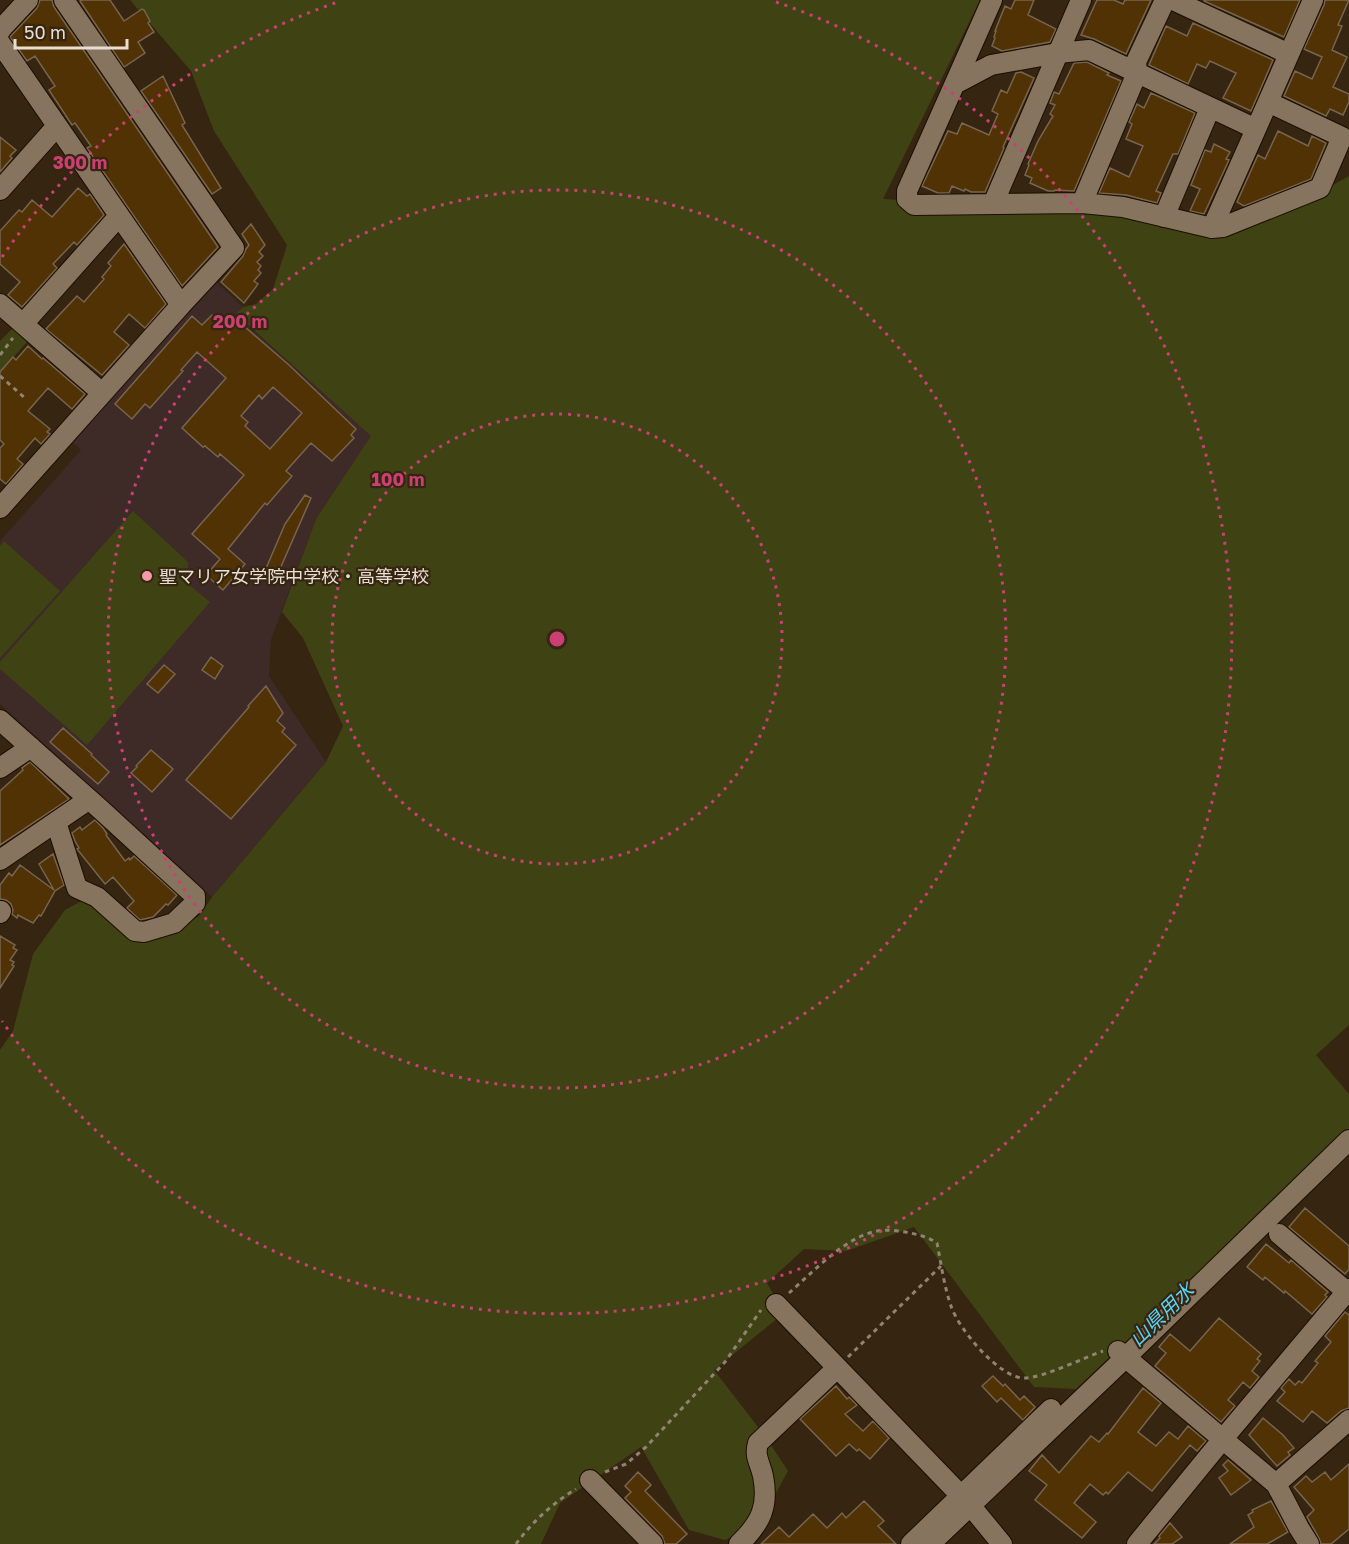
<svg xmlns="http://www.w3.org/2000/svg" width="1349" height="1544" viewBox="0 0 1349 1544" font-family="'Golos Text','Noto Sans JP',sans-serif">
<rect width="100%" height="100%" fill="#352511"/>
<path fill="#3e2a27" d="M214,280L243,307L236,315L372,436L316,519L271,640L269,676L326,762L212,897L0,704V541L81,450L70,439Z"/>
<path fill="#3f4313" d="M130,0H980L883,199L1235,222L1333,185L1349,176V1025L1316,1055L1349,1094V1131L1076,1389L1034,1387L914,1227L846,1251L804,1249L767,1283L784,1313L714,1370L765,1436L788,1471L757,1527L725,1540L689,1530L641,1447L560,1503L541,1544H0V1050L13,1031L33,954L65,910L87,898L136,939L169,934L199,916L212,897L326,762L343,726L303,638L282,612L316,519L371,436L236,314L243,307L256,304L273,289L287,245L214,131L191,71Z
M19,322L33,335L4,368L0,384V341Z
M133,511L188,562L187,583L210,602L87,745L0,669V662Z
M4,541L60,591L0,658V546Z"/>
<path fill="#503204" stroke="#77654f" stroke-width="1.5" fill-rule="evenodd" d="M40,0H52L54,7L218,247L182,286L87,148L91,146L75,123L72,125L49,90L55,86L35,56L27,61L10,37L37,8Z
M82,0H110L124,21L142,9L144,10L150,21L148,23L154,32L138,42L145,53L124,67L80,1Z
M1015,0H1034L1028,15L1056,29L1050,42L1002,51L992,46L995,38L994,37L996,31H995L1005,6L1011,9Z
M1097,0H1114L1123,4L1125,0H1151L1126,54L1094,39L1081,35Z
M1204,0H1300L1284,37L1204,1Z
M1325,0H1349L1338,25L1342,26L1332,50L1347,57L1333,87L1349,94V102L1343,115L1330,109L1326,116L1284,96L1295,71L1312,79L1322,57L1304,49L1324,5Z
M1193,23L1273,60L1251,111L1223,98L1236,73L1210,61L1206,68L1197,64L1188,84L1149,65L1166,26L1187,36Z
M1087,62L1109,73L1107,75L1121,81L1074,191L1055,190L1054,191H1048L1030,183L1032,178L1025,175L1029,165L1028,164L1038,141L1053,116L1050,114L1055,105L1050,103L1054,92L1059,94L1074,63Z
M1021,72L1034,78L1003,147L1004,148L985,192H971L965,189L964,191L952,186L949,193H938L922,186L948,131L957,134L962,123L989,135L998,114L992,111L1001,90L1007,93L1016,73Z
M163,76L185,123L182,125L221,188L212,194L141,91Z
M1151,93L1195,113L1178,154H1173L1156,191L1161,193L1157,203L1126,195L1099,193L1110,168L1129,177L1143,146L1126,139L1132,124L1129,122L1137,104L1144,108Z
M1278,131L1308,146L1312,136L1326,143L1311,179L1244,206L1237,202L1258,155L1265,159Z
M0,137L16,150L10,156L12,158L0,172Z
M1214,144L1230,152L1226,159L1229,160L1204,214L1190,211L1200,189L1191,185L1205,150L1211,152Z
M78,188L87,196L90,194L104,215L77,245L74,242L53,264L57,268L22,307L8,295L20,282L0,264V231L19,210L22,212L32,200L52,217Z
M251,224L265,245L259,252L263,256L257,262L261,266L258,270L261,273L254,281L258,284L244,303L221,282L243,256L246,249L249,245L242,234Z
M124,244L166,304L145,328L129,314L114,332L129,345L102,375L46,329L77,296L84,302L104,279L102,277L111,266L108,263Z
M230,314L289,365L356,429L351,435L354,438L332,461L311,443L286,471L292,476L267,505L265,503L228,549L245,564L223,590L206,575L220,559L192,534L244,475L220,454L218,457L205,446L203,447L182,428L226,378L197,352L181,370L183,371L150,408L145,404L132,419L115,404L192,316L202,325L212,315L221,324ZM273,387L302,413L270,449L245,426L248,422L241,416L259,395L262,399Z
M28,346L42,359L43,358L85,394L72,409L48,388L28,411L50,429L47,432L50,434L41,444L35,438L17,459L23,464L6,484L0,479V448L4,444L0,440V372L13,357L16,360Z
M305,495L311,498L276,578L264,573L285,524Z
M211,657L223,666L215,679L202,670Z
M164,665L175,674L158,693L147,684Z
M266,686L283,713L277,721L285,728L282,732L296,745L231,819L186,780L249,707L248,706Z
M63,728L92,754L91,755L109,772L98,784L50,742Z
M151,750L173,769L152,792L131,773L137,767L136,766Z
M30,762L69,799L0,845V791L23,770L22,768Z
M95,820L103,828L107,834L106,835L125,861L129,858L130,860L134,856L177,895L168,905L166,904L153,917L140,920L127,908L134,901L113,877L105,884L77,849L79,848L75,841L72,833L80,827L82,830Z
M53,854L64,885L55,891L41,916L39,915L33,923L18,915L17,918L12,914L13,910L11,904L6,900L0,899V885L9,873L12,876L20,865L54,890L39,864Z
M0,936L15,945L13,948L17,950L10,960L14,962L12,965L14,966L0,988Z
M1305,1208L1349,1246V1269L1345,1274L1289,1227Z
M1266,1244L1289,1263L1291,1260L1328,1292L1325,1295L1327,1297L1312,1314L1285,1291L1284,1293L1265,1277L1263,1280L1247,1267Z
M1345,1312L1349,1315V1408L1341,1411L1327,1423L1312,1411L1303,1422L1277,1401L1285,1392L1281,1388L1289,1379L1295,1385L1299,1381L1302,1383L1318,1363L1315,1361L1331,1342L1325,1336Z
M1219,1318L1261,1354L1257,1359L1260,1361L1252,1371L1259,1377L1250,1388L1243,1382L1228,1400L1235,1406L1221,1422L1155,1366L1166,1353L1159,1347L1170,1334L1190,1351Z
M993,1376L1003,1386L1005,1384L1020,1400L1024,1396L1035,1407L1023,1420L1001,1398L997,1402L982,1386Z
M836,1386L847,1399L849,1397L857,1405L845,1414L863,1431L873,1421L889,1438L870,1459L859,1449L857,1451L849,1444L836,1456L800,1419Z
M1143,1388L1161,1403L1138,1432L1156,1446L1169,1432L1178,1439L1188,1426L1206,1441L1197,1451L1190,1445L1152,1491L1128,1472L1108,1494L1106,1492L1103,1495L1090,1484L1074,1503L1096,1522L1082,1538L1035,1500L1047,1485L1029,1471L1042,1455L1059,1473L1091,1436L1099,1442L1107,1433L1108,1434Z
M1263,1418L1283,1435L1294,1448L1288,1452L1290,1455L1277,1466L1249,1435Z
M1228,1460L1251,1480L1231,1495L1219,1478L1228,1471L1223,1465Z
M1349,1464V1529L1331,1544H1321L1319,1538L1307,1517L1314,1510L1294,1487L1306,1476L1312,1482L1325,1472L1331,1480Z
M638,1472L651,1485L645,1491L687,1534L676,1544H665L662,1536L625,1498L631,1492L625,1486Z
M864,1501L884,1521L878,1526L896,1544H761L779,1527L789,1537L813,1514L827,1528L842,1513L846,1518Z
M1271,1501L1288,1532L1267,1544H1230L1254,1527L1248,1515L1253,1512L1252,1510Z
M1170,1523L1182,1537L1172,1544H1154L1160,1538L1159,1536Z"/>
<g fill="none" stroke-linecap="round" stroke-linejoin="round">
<defs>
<path id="minor" d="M64,0L234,248L181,305
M992,0L907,191V199L914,205L1082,203L1123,207L1212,228L1223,227L1320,188L1342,137L1268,102
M1173,0L1289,54
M0,31L2,28L28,0
M0,43L181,305L0,508
M955,84L991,65L1058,53L1089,50L1256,129L1313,0
M0,190L57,126
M1082,203L1137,73L1136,62L1165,0
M993,204L1081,0
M1164,217L1210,108
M1212,228L1256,129
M0,304L102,393
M23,324L119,216
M0,720L99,808L195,896V903L174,923L144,932L135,931L97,897L77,888L56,822
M0,768L31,747
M0,860L88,800
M0,913L1,911
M1279,1234L1347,1292
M776,1304L970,1505L1002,1544
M1118,1351L1276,1484L1299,1528L1309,1544
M590,1480L653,1544
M1276,1484L1349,1420
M739,1544C761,1523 769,1506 763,1476C760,1462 754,1457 758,1443L837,1368
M911,1544L1051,1409
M930,1544L1125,1358L1349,1140
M1137,1544L1222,1440L1349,1289"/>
</defs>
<use href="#minor" stroke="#1c0e00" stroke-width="22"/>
<path stroke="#918373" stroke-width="3" stroke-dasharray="4.5 4.5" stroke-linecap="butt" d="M0,355L13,338
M0,376L25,398
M789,1293C813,1272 845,1237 877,1231C887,1229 900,1231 910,1233C920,1235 928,1237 937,1243C941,1263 944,1286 951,1306C958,1328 999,1378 1024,1378C1043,1378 1083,1358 1103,1351
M848,1357L941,1266
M605,1472L626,1464L646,1447L725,1362L761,1310
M516,1544C532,1522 553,1503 576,1489"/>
<use href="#minor" stroke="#87745e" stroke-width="20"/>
</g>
<g fill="none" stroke="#ca4073" stroke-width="3" stroke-dasharray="3 6">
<circle cx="557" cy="639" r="225"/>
<circle cx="557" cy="639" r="449"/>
<path d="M2 257A674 674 0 0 1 338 2M776 2A674 674 0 1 1 2 1021"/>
</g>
<circle fill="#f39aa8" stroke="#352511" stroke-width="2" cx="147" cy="576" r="6"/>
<g text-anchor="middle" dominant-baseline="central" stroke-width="4.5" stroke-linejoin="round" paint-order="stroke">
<g font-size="18" fill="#e9ded2" stroke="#352511" text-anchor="start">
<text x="159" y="576">聖マリア女学院中学校・高等学校</text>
</g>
<g font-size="20" font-style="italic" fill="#58d4f6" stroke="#352511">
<text transform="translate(1161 1314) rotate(-44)">山県用水</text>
</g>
</g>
<circle cx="557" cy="639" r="9" fill="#ca4073" stroke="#352511" stroke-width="3"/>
<g font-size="18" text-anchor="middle" font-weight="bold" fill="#ca4073" stroke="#352511" stroke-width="4.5" stroke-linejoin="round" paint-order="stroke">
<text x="80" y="169">300 m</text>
<text x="240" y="328">200 m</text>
<text x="398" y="486">100 m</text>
</g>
<path d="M15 39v9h112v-9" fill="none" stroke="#e9ded2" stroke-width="3"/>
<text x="24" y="39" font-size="18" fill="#e9ded2" stroke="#352511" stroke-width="4.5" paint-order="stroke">50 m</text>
</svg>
